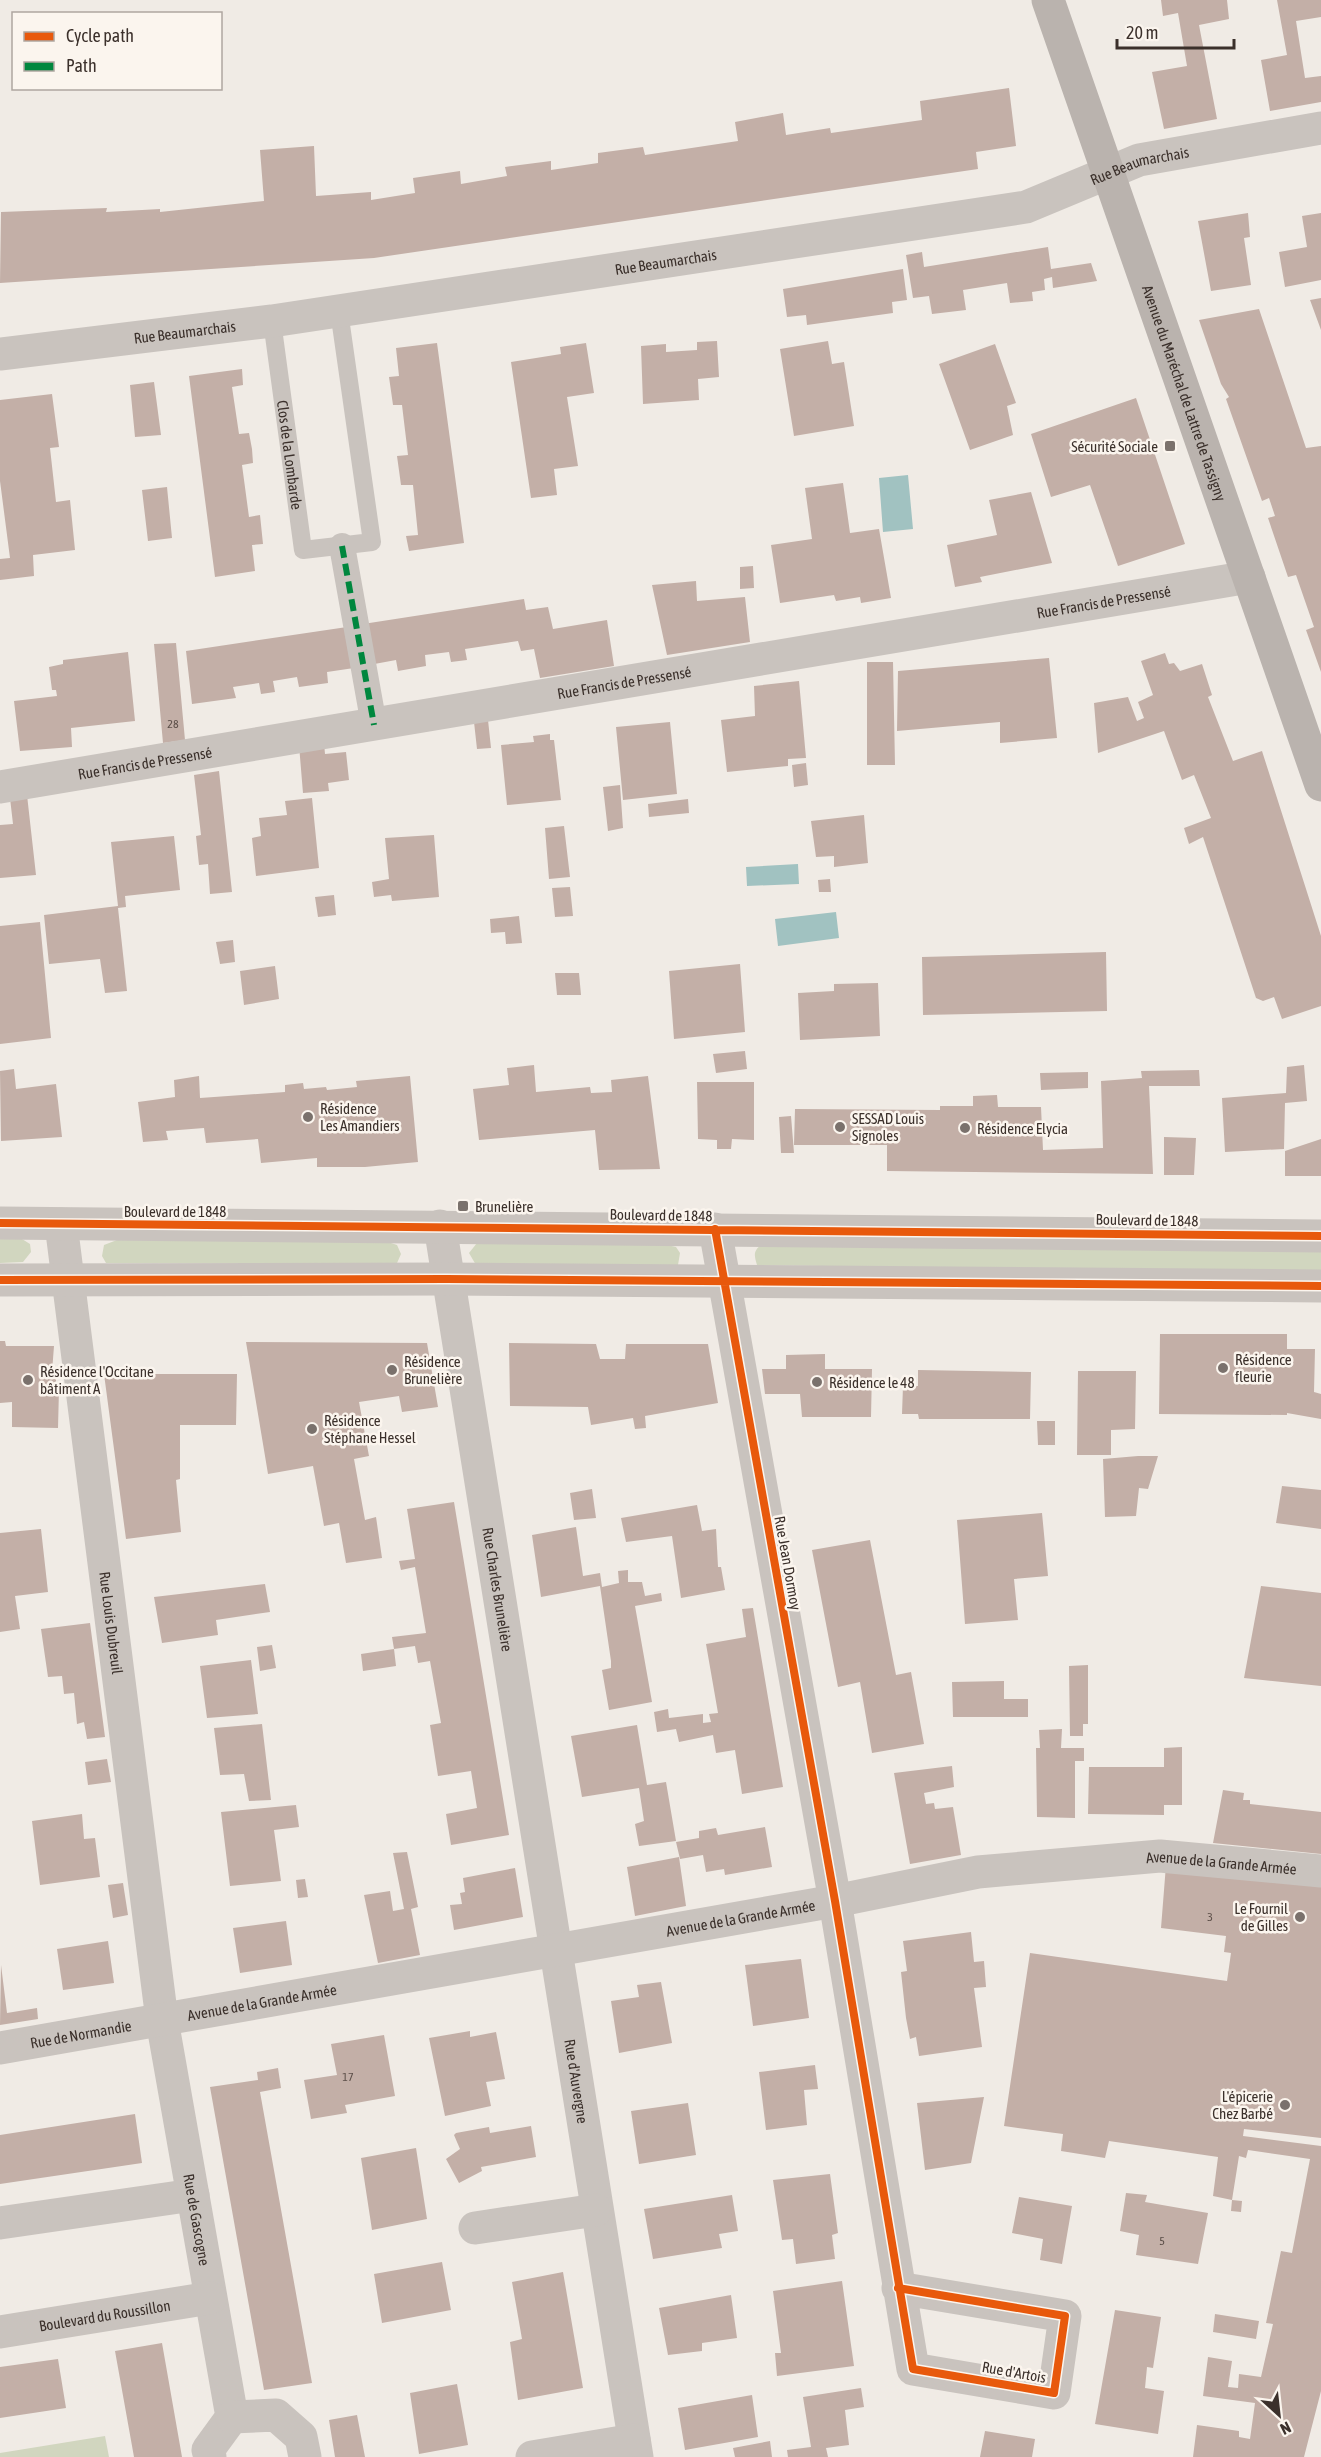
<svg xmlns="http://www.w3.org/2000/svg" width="1321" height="2457" viewBox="0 0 1321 2457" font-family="'Asap Condensed',sans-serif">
<rect width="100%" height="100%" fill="#f0ebe5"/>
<path fill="#d1d6bf" d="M0,1239H22L30,1244L31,1252L23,1262L0,1263Z
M117,1240L388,1242L397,1245L401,1254L397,1263H106L102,1256L104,1245Z
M477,1243L667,1245L676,1247L680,1253L678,1265H476L469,1253Z
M762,1244L1321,1250V1274L757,1265C754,1255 753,1251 762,1244Z
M105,2436L109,2457H0V2453Z"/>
<path fill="#a1c2c1" d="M908,475L913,529L883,532L879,478Z
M798,864L799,884L747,886L746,867Z
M836,912L839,938L778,946L775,919Z"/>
<path fill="#c3afa7" d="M1161,0H1227L1229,19L1199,25L1217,119L1164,129L1152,72L1187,66L1178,13L1163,16Z
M1277,0H1321V17L1296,21L1305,78L1321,76V102L1270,111L1261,60L1287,55Z
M1009,88L1016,146L976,152L978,169L374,258L0,283L1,212L107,208L106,212L160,209V212L264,201L260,150L314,146L316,196L371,192V200L415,193L413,178L460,171L461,184L507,176L505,167L551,161V170L598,163V153L643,147L645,155L738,141L735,122L783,113L786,135L830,128L831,133L922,120L920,101Z
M1248,213L1250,237L1244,238L1251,285L1211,291L1198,221Z
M1321,213V280L1285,287L1279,252L1307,247L1302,216Z
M1048,247L1051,269L1091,263L1097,281L1053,288L1052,277L1044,279L1045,290L1032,292L1033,301L1010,303L1007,283L963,290L966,310L932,314L929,296L913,298L906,255L922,252L924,267Z
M903,269L907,300L892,302L893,313L807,325L806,315L787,317L783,289Z
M1321,298V330L1310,300Z
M1259,309L1306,448L1321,446V672L1306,630L1314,627L1296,575L1288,577L1268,518L1275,516L1269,498L1262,501L1226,399L1229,397L1221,384L1199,320Z
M717,341L719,377L698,379L699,400L643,404L641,346L666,344V352L697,350V342Z
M828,341L832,364L844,362L854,426L794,436L780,349Z
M437,343L464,543L409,551L406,536L418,535L413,485H401L397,456L408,455L402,405H393L389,377L399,376L396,348Z
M586,343L594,393L567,397L578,466L554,469L557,495L531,498L511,362L561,354L560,347Z
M995,344L1016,403L1007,406L1013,435L970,450L939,364Z
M242,369L243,385L232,387L239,434L249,433L252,449L253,463L242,465L249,517L260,515L263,544L252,545L255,571L215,577L189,376Z
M154,382L161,435L135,437L130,385Z
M52,394L59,447L50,448L56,502L70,500L75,550L33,555L34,576L0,580V559L10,558L0,481V400Z
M1136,398L1185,544L1118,566L1090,485L1051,497L1031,434Z
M843,483L850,533L879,529L891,598L861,603L860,597L836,601L834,595L780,603L771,545L812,539L805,488Z
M167,487L172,538L148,541L142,490Z
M1031,492L1052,563L980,577L982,582L955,587L947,545L997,535L989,500Z
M753,566L754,588L740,589V567Z
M696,581L697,601L745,597L750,642L667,655L652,585Z
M524,599L526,610L548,607L553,629L607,620L614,666L540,678L534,649L521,651L518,641L465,649L467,660L451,662L449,652L425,655L426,666L398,671L396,660L369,665L363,624Z
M347,627L354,668L327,672L328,683L299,687L297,677L273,681L275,692L261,694L259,683L233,687L236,698L192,704L186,651Z
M176,643L185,740L163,743L154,644Z
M128,652L135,721L71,728L72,747L20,751L14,701L57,696L56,690H52L49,667L63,664V660Z
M1165,653L1169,664L1174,663L1180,671L1202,664L1212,695L1208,697L1233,761L1262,751L1321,936V1006L1282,1019L1274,997L1263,1001L1256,998L1203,837L1189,844L1184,828L1211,818L1194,775L1182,780L1164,731L1098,753L1094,703L1128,697L1137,721L1144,718L1138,702L1153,695L1141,661Z
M1049,658L1057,738L1000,743V722L897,731L898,671Z
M867,662H893L895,765H867Z
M799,681L806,758L788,759V766L727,772L721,720L755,716L754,686Z
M488,720L491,748L477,749L474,722Z
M670,722L677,794L623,800L616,727Z
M550,734V740H554L561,800L507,805L501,745L534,742L533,736Z
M324,743L325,754L346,752L349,780L328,783L329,791L303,793L299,745Z
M806,763L808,785L794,787L792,765Z
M219,771L232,892L210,894L208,864L199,865L196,836L201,835L194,775Z
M620,785L623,828L608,831L603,787Z
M27,795L36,875L0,878V825L13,824L10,798Z
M312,798L319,868L256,876L252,838L261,836L259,818L287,815L285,801Z
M688,799L689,813L649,817L648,804Z
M864,815L868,863L834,867V856L816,857L811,821Z
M564,826L570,877L549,879L545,828Z
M434,835L439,897L392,901L391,895L374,897L372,882L389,879L385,838Z
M174,836L180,890L125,896L126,907L118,908L127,991L105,993L100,959L49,964L44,915L118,906L111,842Z
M830,879L831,892H819L818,880Z
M570,887L573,916L555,917L552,888Z
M334,895L336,915L318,917L315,897Z
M519,916L522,943L506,944L505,932L491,933L490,919Z
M40,922L51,1038L0,1044V926Z
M233,940L235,962L220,964L216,942Z
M1106,952L1107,1011L923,1015L922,957Z
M740,964L745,1032L674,1039L669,971Z
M275,966L279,999L244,1005L240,971Z
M555,973H579L581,995H557Z
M878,983L880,1036L800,1040L798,993L834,991V984Z
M745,1051L747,1069L716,1073L713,1054Z
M534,1065L536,1092L590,1087L591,1093L612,1092L611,1080L648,1076L660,1169L599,1170L595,1130L479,1140L473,1089L509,1085L507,1068Z
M1304,1065L1307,1101L1285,1103L1284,1149L1225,1152L1222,1098L1286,1093L1287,1067Z
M14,1069L16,1089L56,1084L62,1137L1,1141L0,1071Z
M1199,1070L1200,1086H1149L1153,1174L887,1171V1145H794L795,1109L940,1110V1106H973V1096L997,1095L998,1107H1041L1043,1150L1103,1148L1101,1081L1142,1078L1141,1071Z
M1088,1072V1088L1041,1090L1040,1073Z
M199,1076L200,1098L285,1092V1085L303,1083L304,1089L326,1087L327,1090L357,1087L356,1081L410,1076L418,1162L365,1167H317V1158L261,1163L258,1139L206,1143L204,1128L166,1131L168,1140L143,1142L138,1102L175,1097L174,1080Z
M697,1082H754V1140L732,1139L731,1149H717V1140L698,1139Z
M791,1116L794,1153H781L779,1117Z
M1164,1137L1196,1138L1194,1175H1164Z
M1321,1139V1176H1285V1151Z
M1160,1334H1287V1349H1315L1314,1392L1321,1394V1419L1287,1413V1415L1159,1414Z
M0,1341H5L6,1346H54L52,1372H56V1389H59L58,1428L12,1427V1402L0,1403Z
M246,1342L427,1343L438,1407L402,1412L399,1396L359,1402L369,1456L354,1459L365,1520L376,1517L382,1558L346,1563L339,1523L324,1526L313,1466L268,1474Z
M509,1343L596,1344L600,1359H625L626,1344H708L718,1403L645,1416L646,1428L635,1429L633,1418L591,1425L588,1407L510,1406Z
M825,1354V1369H872L871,1417H802L800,1394H765L762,1369H786V1355Z
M918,1370L1031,1372L1030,1419H919L918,1414H902L903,1386H918Z
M1078,1371H1136L1135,1429L1111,1430V1455H1077Z
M104,1374H237L236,1425H180V1479L176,1480L181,1532L126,1539Z
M1037,1421H1055V1445H1038Z
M1138,1456H1158L1148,1489L1139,1488L1136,1516L1105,1517L1103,1459Z
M1282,1486L1321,1490V1529L1276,1523Z
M592,1489L596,1518L574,1520L570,1493Z
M454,1502L509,1835L451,1845L446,1814L477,1808L471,1771L438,1776L430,1725L441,1723L430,1661L418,1663L415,1646L394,1649L392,1637L426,1633L415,1567L401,1570L399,1561L415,1559L407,1509Z
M697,1505L702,1531L716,1529L718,1567H721L725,1590L681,1598L672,1536L626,1542L621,1518Z
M1042,1513L1048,1576L1014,1579L1018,1620L965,1624L957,1520Z
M576,1527L583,1576L600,1573L602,1587L619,1583L618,1571L628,1570V1582H642L645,1596L661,1593L662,1601L635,1606L652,1702L609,1710L602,1670L611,1668V1661L600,1586L541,1597L532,1535Z
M41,1529L48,1592L15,1596L20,1629L0,1632V1533Z
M870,1540L896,1675L911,1672L924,1744L872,1753L860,1682L838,1687L812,1550Z
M265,1584L270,1612L216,1620L218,1635L162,1643L154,1597Z
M1261,1586L1321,1593V1686L1244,1678Z
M753,1608L783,1787L742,1794L735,1750L716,1753L713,1735L679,1742L676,1729L657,1732L654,1712L668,1709L669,1718L703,1714V1723L711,1722L709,1714L718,1713L706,1644L746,1637L742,1609Z
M90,1623L105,1737L87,1739L84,1722L77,1724L74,1693L64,1694L62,1676L48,1677L41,1629Z
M272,1645L276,1668L260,1671L257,1647Z
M394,1649L396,1666L363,1671L361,1654Z
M251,1660L258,1714L207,1718L200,1666Z
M1088,1665V1724H1083V1736H1070L1069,1666Z
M1004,1681V1699H1028V1717H953L952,1682Z
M262,1724L271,1800L249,1801L244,1774L220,1775L214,1728Z
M637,1725L647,1785L666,1782L676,1841L639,1846L635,1824L644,1821L639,1788L582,1797L571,1736Z
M1062,1729L1061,1748H1084V1761H1075V1818L1037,1817L1036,1748H1040L1039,1730Z
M1182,1747V1805H1164V1815L1088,1814L1089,1767H1164V1748Z
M107,1759L111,1782L88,1785L85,1762Z
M952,1766L954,1787L924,1793L926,1804L934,1803L935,1809L953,1807L961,1855L910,1864L894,1773Z
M1223,1790L1244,1793L1243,1800H1250V1804L1321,1812V1854L1213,1843Z
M296,1805L299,1827L274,1830L281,1881L230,1886L221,1812Z
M82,1814L84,1839L95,1838L100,1877L40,1885L32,1821Z
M765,1827L772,1867L725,1875L724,1869L706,1872L703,1855L680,1859L676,1842L699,1838V1831L716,1828L718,1835Z
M407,1852L418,1907L411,1909L420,1955L378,1963L364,1895L390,1891L393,1911L404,1909L393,1853Z
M679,1857L686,1906L635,1916L627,1867Z
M1166,1865L1321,1878V2138L1244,2129L1243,2136L1321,2146V2391L1304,2457H1193L1197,2425L1239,2431V2437L1250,2439L1255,2403L1203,2396L1208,2357L1232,2361L1228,2387L1238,2388L1239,2374L1261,2377L1273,2324L1266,2323L1281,2251L1292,2253L1310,2159L1248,2150L1246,2158L1239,2156L1232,2200L1213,2196L1218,2157L1109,2141L1105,2158L1061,2151L1063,2134L1004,2126L1030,1953L1227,1981L1231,1953L1224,1952L1226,1936L1161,1928Z
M515,1868L523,1917L454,1930L450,1905L462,1904L460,1893L465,1892L463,1878Z
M305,1879L308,1897L298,1898L296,1880Z
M123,1883L128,1915L113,1918L108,1885Z
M286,1921L292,1965L240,1973L233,1928Z
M971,1932L974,1962L984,1961L986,1987L974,1988L982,2047L919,2056L916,2037L910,2039L906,2018L901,1972L907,1971L903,1941Z
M108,1941L114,1983L63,1990L57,1949Z
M801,1959L809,2018L753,2026L745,1965Z
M1,1965L7,2013L37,2008L38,2019L0,2025Z
M661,1982L672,2043L619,2053L611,2001L639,1997L637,1985Z
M470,2031V2037L496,2032L505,2079L486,2082L491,2106L445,2116L429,2038Z
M384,2035L395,2096L345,2105L347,2113L311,2119L304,2080L337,2075L331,2044Z
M815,2065L818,2089L804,2090L807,2125L766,2130L759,2072Z
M278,2068L281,2088L260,2092L312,2383L264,2390L210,2087L258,2080L257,2072Z
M984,2097L971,2163L925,2170L917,2103Z
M688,2103L696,2155L639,2164L631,2111Z
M135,2114L142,2163L0,2184V2135Z
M531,2126L536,2157L481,2167L482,2171L459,2183L446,2159L460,2149L454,2135L456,2133L489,2127L490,2133Z
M416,2148L427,2219L372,2230L361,2158Z
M830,2174L838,2233L832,2235L835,2259L796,2264L793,2239L782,2240L773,2180Z
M1126,2193L1147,2195L1145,2202L1208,2213L1198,2264L1136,2255L1139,2235L1120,2231Z
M732,2195L738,2231L719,2234L722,2248L653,2259L644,2209Z
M1019,2197L1072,2206L1062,2264L1040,2260L1043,2239L1012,2233Z
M1232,2200L1242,2201L1241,2212L1231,2211Z
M442,2262L451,2310L382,2323L374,2274Z
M563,2272L583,2388L518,2400L510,2342L522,2339L512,2282Z
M842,2281L854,2366L777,2376L775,2353H781L773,2291Z
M731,2295L737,2338L702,2343V2351L668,2355L659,2308Z
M1115,2310L1161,2317L1153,2368L1147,2367L1145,2388L1164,2391L1158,2434L1095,2424Z
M1215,2314L1259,2321L1256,2339L1213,2332Z
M162,2343L182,2457H134L115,2351Z
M58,2359L66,2408L0,2418V2367Z
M457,2384L468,2445L419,2454L410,2393Z
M861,2388L864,2407L845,2410L849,2445L826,2448L828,2457H788L787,2450L811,2447L803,2397Z
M752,2395L758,2437L685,2450L678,2408Z
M357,2415L365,2457H335L329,2420Z
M985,2431L1035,2439L1032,2457H980Z
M770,2441L772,2457H735L733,2448Z"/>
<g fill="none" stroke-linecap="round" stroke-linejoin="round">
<path stroke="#c9c3be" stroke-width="18" id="s1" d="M272,321L303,550L372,542L339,311"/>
<path stroke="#c9c3be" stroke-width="26" d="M342,546L374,725"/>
<g stroke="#c9c3be" stroke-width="33">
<path id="s2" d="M0,354L272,321L1026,207L1139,160L1321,128"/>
<path id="s3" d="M0,787L1249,577"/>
<path id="s4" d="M61,1224L162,2020L232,2417L208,2450L210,2457"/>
<path id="s5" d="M440,1226L637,2457"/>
<path d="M715,1229L835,1901L913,2369L1054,2393L1065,2316L898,2288"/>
<path id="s6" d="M0,2048L835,1901L978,1872L1160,1856L1321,1871"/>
<path d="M0,2223L193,2195"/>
<path d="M475,2228L596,2210"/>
<path id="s7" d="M0,2332L210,2298"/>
<path d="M232,2417L276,2415L301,2437L305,2457"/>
<path d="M532,2457L634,2440"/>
</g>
<path stroke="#c9c3be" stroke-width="33" d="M0,1223L1321,1236
M0,1280L447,1279L1321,1286"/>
<path stroke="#bab3ae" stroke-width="33" id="s8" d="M1048,0L1321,785"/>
<path stroke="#00873e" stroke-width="6" stroke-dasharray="12 6" stroke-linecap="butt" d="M342,546L374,725"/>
<defs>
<path id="cycleway" d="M0,1223L1321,1236
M715,1229L835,1901L913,2369L1054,2393L1065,2316L898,2288
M0,1280L447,1279L1321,1286"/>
</defs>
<use href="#cycleway" stroke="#fbf5ee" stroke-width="11"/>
<use href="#cycleway" stroke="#e8590c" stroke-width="8"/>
</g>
<g fill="#7a716c" stroke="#fbf5ee" stroke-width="2">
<rect x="1164" y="440" width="12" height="12" rx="3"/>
<circle cx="308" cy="1117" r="6"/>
<circle cx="840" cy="1127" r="6"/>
<circle cx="965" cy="1128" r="6"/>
<rect x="457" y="1200" width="12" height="12" rx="3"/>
<circle cx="1223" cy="1368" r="6"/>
<circle cx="392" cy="1370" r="6"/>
<circle cx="28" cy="1380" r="6"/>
<circle cx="817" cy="1382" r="6"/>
<circle cx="312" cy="1429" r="6"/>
<circle cx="1300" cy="1917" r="6"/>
<circle cx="1285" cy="2105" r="6"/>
</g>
<g text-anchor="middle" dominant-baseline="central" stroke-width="5" stroke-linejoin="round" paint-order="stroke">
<g font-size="12" fill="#5d504a">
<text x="173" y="724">28</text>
<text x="1210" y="1917">3</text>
<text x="348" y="2077">17</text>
<text x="1162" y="2241">5</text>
</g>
<g font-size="15" fill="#3b302b" stroke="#fbf5ee">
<text stroke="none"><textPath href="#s2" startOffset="1158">Rue Beaumarchais</textPath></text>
<text stroke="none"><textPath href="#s2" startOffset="672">Rue Beaumarchais</textPath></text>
<text stroke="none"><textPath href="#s2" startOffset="186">Rue Beaumarchais</textPath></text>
<text stroke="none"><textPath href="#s8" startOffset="416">Avenue du Maréchal de Lattre de Tassigny</textPath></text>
<text stroke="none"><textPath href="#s1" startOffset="135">Clos de la Lombarde</textPath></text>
<text stroke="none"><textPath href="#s3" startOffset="1119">Rue Francis de Pressensé</textPath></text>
<text stroke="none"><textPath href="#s3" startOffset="633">Rue Francis de Pressensé</textPath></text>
<text stroke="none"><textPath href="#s3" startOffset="147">Rue Francis de Pressensé</textPath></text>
<text x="175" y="1211">Boulevard de 1848</text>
<text transform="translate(661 1215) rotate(1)">Boulevard de 1848</text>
<text transform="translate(1147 1220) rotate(1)">Boulevard de 1848</text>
<text transform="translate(788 1563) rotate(80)">Rue Jean Dormoy</text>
<text stroke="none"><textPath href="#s5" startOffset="368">Rue Charles Brunelière</textPath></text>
<text stroke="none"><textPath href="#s4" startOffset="402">Rue Louis Dubreuil</textPath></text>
<text stroke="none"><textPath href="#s6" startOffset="1238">Avenue de la Grande Armée</textPath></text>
<text stroke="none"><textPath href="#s6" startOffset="752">Avenue de la Grande Armée</textPath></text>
<text stroke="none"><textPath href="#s6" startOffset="266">Avenue de la Grande Armée</textPath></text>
<text stroke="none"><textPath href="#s6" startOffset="82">Rue de Normandie</textPath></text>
<text stroke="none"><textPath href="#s5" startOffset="866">Rue d'Auvergne</textPath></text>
<text stroke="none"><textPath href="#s4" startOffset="1005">Rue de Gascogne</textPath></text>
<text stroke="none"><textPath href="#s7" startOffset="106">Boulevard du Roussillon</textPath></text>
<text transform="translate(1014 2372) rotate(10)">Rue d'Artois</text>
</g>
<g font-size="15" fill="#3b302b" stroke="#fbf5ee" text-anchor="start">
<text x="1158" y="446" text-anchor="end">Sécurité Sociale</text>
<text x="320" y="1108">Résidence<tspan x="320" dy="17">Les Amandiers</tspan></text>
<text x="852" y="1118">SESSAD Louis<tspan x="852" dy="17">Signoles</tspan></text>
<text x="977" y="1128">Résidence Elycia</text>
<text x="475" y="1206">Brunelière</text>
<text x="1235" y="1359">Résidence<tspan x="1235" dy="17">fleurie</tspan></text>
<text x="404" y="1361">Résidence<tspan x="404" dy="17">Brunelière</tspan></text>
<text x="40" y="1371">Résidence l'Occitane<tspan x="40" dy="17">bâtiment A</tspan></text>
<text x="829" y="1382">Résidence le 48</text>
<text x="324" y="1420">Résidence<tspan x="324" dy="17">Stéphane Hessel</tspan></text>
<text x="1288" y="1908" text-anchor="end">Le Fournil<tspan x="1288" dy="17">de Gilles</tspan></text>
<text x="1273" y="2096" text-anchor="end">L'épicerie<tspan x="1273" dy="17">Chez Barbé</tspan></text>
</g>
</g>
<rect x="12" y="12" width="210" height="78" fill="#fbf5ee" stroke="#aea6a0" stroke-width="1.5"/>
<rect x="24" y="32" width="30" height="9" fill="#e8590c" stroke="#aea6a0" stroke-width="1.5"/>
<text x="66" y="42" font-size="18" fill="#3b302b">Cycle path</text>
<rect x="24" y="62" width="30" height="9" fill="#00873e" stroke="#aea6a0" stroke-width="1.5"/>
<text x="66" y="72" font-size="18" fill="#3b302b">Path</text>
<g transform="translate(1279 2415) rotate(153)" stroke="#fbf5ee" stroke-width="4.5" paint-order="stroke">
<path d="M0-4.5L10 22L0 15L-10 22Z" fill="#3b302b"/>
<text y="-9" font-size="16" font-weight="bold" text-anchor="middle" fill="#3b302b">N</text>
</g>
<path d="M1117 39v9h117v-9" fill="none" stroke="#3b302b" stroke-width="3"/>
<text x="1126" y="39" font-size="18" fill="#3b302b" stroke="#fbf5ee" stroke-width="4.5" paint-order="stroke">20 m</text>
</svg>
